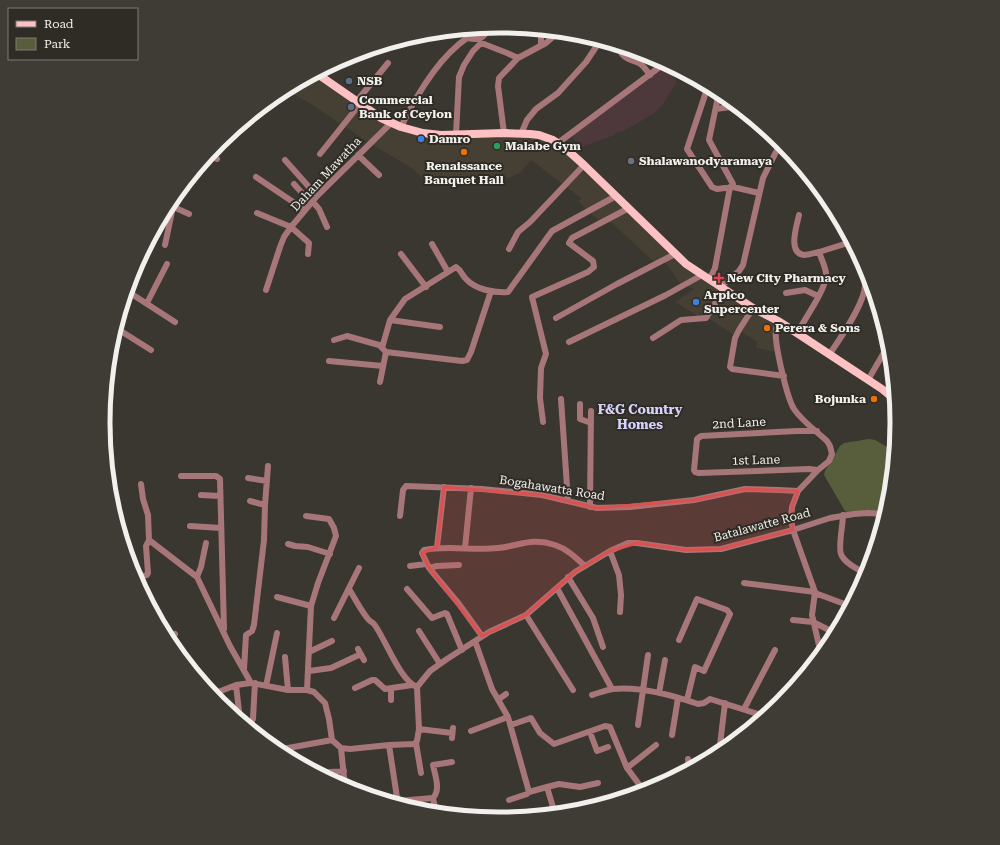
<svg xmlns="http://www.w3.org/2000/svg" width="1000" height="845" viewBox="0 0 1000 845" font-family="'Roboto Serif',serif">
<rect width="100%" height="100%" fill="#3a3630"/>
<path fill="#464034" d="M314,74L401,129L530,136L556,144L685,266L776,322V352L756,348L757,342L739,330L734,335L700,313L698,316L675,302L694,289L680,283L665,262H654L612,223L599,221L579,202L581,198L531,160L521,172L509,178L497,175L430,185L410,167L366,141L311,104L286,90Z"/>
<path fill="#4d383c" d="M665,65L677,82L663,104L653,114L624,131L618,132L612,136L582,147L570,135Z"/>
<path fill="#585e3b" d="M869,439L875,440L894,451L889,500L885,514L849,513L845,511L824,475L825,471L840,446L844,443Z"/>
<g fill="none" stroke-linecap="round" stroke-linejoin="round">
<path stroke="#a77679" stroke-width="6" d="M539,30L541,33V45
M622,54C628,61 631,59 639,63C643,65 647,71 650,75
M322,77L333,64
M708,86L687,149L712,187L717,189L733,187L759,193
M719,92L709,140L733,184V187
M356,102L388,63
M716,109L737,106
M401,127C416,96 438,58 467,38C482,41 482,38 491,27
M504,133L498,86L499,78L518,58L546,43L554,36L556,32
M521,134L527,120L536,109L558,93L586,62L598,44
M456,135L459,77L464,65L473,51L480,44H484L507,53L518,58
M558,143L665,63
M320,154L360,104
M358,155L379,175
M208,156L217,159
M285,160L317,196
M256,177L305,210
M294,184L311,203
M823,201L840,221
M313,202L319,209L327,227
M169,205L189,214
M257,213L291,227L309,243L308,254
M799,215C797,225 787,253 804,255C809,255 814,253 819,252
M432,244L448,272
M165,245L173,207
M509,249L518,232L530,222L584,165
M401,254L426,287
M709,280L715,268L730,187
M720,287L739,271L743,265L763,178L781,142
M266,290L280,247L284,237L291,227L317,196L391,123
M127,291L175,322
M786,293L805,290L818,296
M147,303L167,264
M753,308L739,330L735,338L730,367L732,369L784,376
M556,318L617,284L675,254
M390,320L440,327
M778,321C778,324 776,327 776,330C774,343 787,398 794,409C802,421 816,431 827,441L830,446L832,454L829,461L818,470L798,491L792,507L791,519L793,530L815,592L812,615L821,654
M116,328L151,350
M797,333C804,320 828,287 826,273C825,266 821,258 819,252L851,242
M653,338L681,320L706,318L724,289
M334,340L347,336L379,345L382,348
M569,342L666,295L702,275
M386,352L462,361L467,360L471,352L491,291
M829,355C840,339 865,303 865,285C865,277 862,268 860,260
M329,361L383,366
M868,380L886,349L888,343
M380,382L386,352L382,348L390,320L405,299L456,267C461,270 462,275 466,279C476,290 495,293 508,292L552,231L616,196
M561,399L568,501
M580,404V419L591,423
M543,422L540,398L541,368L546,354L532,297L588,272L594,267L593,261L569,243L572,238L629,208
M817,431H797L701,436L697,439L694,470L695,472L699,473L809,469L818,470
M181,476H216L220,479L224,629
M248,478L267,481
M141,484L143,499L148,515L149,540
M201,495L220,496
M250,501L265,505
M590,507L591,411
M843,515C843,525 838,546 841,554C844,563 859,570 866,574
M306,516L329,519L334,528L336,536L318,583L311,606L307,690
M400,516L403,490L406,486L482,489L542,495L597,508L630,507L694,500L745,489L779,490L798,491
M190,526L221,528
M288,544L295,546L308,547L330,554
M437,547L444,487
M465,548L471,488
M610,551L619,575L621,595L620,612
M410,566L426,564
M429,568L437,566L459,565
M141,576L147,575L148,573L146,546L149,540L197,577L230,646L251,683
M197,577L201,567L206,543
M568,577L593,618L603,647
M744,583L815,592
M557,588L612,689
M349,589C354,597 363,614 369,620C371,622 372,622 374,624C385,638 400,681 417,687
M407,589L432,618L445,613L447,614L462,650
M815,593L850,606
M277,597L311,606
M526,615L573,690
M334,618L359,568
M793,620L813,622L835,633
M419,631L440,664
M482,636L459,604L429,568L422,553L424,550C448,545 473,551 498,548C519,546 532,537 555,545C567,549 575,557 585,566
M168,639L175,634
M679,640L697,599L727,610L730,614L704,671L695,667L687,700
M475,641L492,689L508,717L529,792L547,787L555,814
M358,649L364,660
M309,652L332,641
M285,657L288,690
M244,669L246,635L252,631L254,625L264,540L265,505L268,466
M309,671L331,668L361,654
M236,685L240,720
M266,686L277,633
M355,688L372,680H375L385,689L412,685
M659,693L665,660
M213,694L236,685L251,683L288,690H307L314,692L325,703L329,719L332,740L341,748L350,749L389,745L414,744L417,741L419,729L417,687L430,671L447,659L489,632L526,615L575,572L610,551L628,543H637L686,550L721,549L793,530L830,518L854,514L867,513L885,514
M592,695C599,693 606,690 613,689C641,686 672,695 698,704L704,703L710,699L764,716
M499,699L506,694
M391,700V689
M744,709L775,650
M253,719L255,683
M511,725L531,718L540,733L554,744L605,726L610,727L627,768L644,791
M638,725L648,655
M419,729L452,733
M471,731L508,717
M590,732L597,751L608,747
M672,735L678,698
M452,738L453,728
M416,743L421,773
M389,745L398,804
M341,748L345,787
M277,750L332,740
M719,753L725,703
M688,759L689,769
M627,768L656,745
M318,773L344,771
M547,787L559,784L580,787L598,783
M433,798C441,790 435,775 433,765L452,762
M509,800L527,794L529,792
M398,801L433,798L436,813"/>
<path stroke="#fdc0c3" stroke-width="8" d="M316,73L381,118L401,127L423,133L441,135L504,133L530,134L539,135L553,140L565,148L584,165L686,264L753,308L778,321L797,333L882,389L894,399"/>
</g>
<path fill="#dc504f" fill-opacity="0.2" stroke="#dc504f" stroke-width="3" stroke-linejoin="round" d="M444,487L542,495L597,508L694,500L745,489L798,491L792,507L793,530L721,549L686,550L637,543L610,551L575,572L526,615L482,636L429,568L422,553L437,547Z"/>
<g fill="#5c6f8a" stroke="#2f2c26" stroke-width="1.5">
<circle cx="349" cy="81" r="4"/>
<circle cx="351" cy="107" r="4"/>
</g>
<g fill="#3f7fe0" stroke="#2f2c26" stroke-width="1.5">
<circle cx="421" cy="139" r="4"/>
<circle cx="696" cy="302" r="4"/>
</g>
<circle fill="#2e9e5b" stroke="#2f2c26" stroke-width="1.5" cx="497" cy="146" r="4"/>
<g fill="#e8710a" stroke="#2f2c26" stroke-width="1.5">
<circle cx="464" cy="152" r="4"/>
<circle cx="767" cy="328" r="4"/>
<circle cx="874" cy="399" r="4"/>
</g>
<circle fill="#6b7280" stroke="#2f2c26" stroke-width="1.5" cx="631" cy="161" r="4"/>
<path fill="#e0444e" stroke="#2f2c26" stroke-width="1.5" d="M717 272h4v4h4v4h-4v4h-4v-4h-4v-4h4z"/>
<g text-anchor="middle" dominant-baseline="central" stroke-width="4" stroke-linejoin="round" paint-order="stroke">
<g font-size="12" font-weight="bold" fill="#f2f0ec" stroke="#2f2c26" text-anchor="start">
<text x="357" y="81">NSB</text>
<text x="359" y="100">Commercial<tspan x="359" dy="14">Bank of Ceylon</tspan></text>
<text x="429" y="139">Damro</text>
<text x="505" y="146">Malabe Gym</text>
<text x="639" y="161">Shalawanodyaramaya</text>
<text x="464" y="166" text-anchor="middle">Renaissance<tspan x="464" dy="14">Banquet Hall</tspan></text>
<text x="727" y="278">New City Pharmacy</text>
<text x="704" y="295">Arpico<tspan x="704" dy="14">Supercenter</tspan></text>
<text x="775" y="328">Perera &amp; Sons</text>
<text x="866" y="399" text-anchor="end">Bojunka</text>
</g>
<g font-size="12" fill="#f2f0ec" stroke="#2f2c26">
<text transform="translate(326 174) rotate(-47)">Daham Mawatha</text>
<text transform="translate(739 423) rotate(-3)">2nd Lane</text>
<text transform="translate(756 460) rotate(-2)">1st Lane</text>
<text transform="translate(552 488) rotate(9)">Bogahawatta Road</text>
<text transform="translate(762 525) rotate(-15)">Batalawatte Road</text>
</g>
<g font-size="13" font-weight="bold" fill="#d6d3ff" stroke="#2f2c26">
<text x="640" y="409">F&amp;G Country<tspan x="640" dy="15">Homes</tspan></text>
</g>
</g>
<path d="M0 0H1000V845H0ZM499 33H501A389 389 0 0 1 890 422V423A389 389 0 0 1 501 812H499A389 389 0 0 1 110 423V422A389 389 0 0 1 499 33Z" fill="#3f3c36" fill-rule="evenodd"/>
<path fill="none" stroke="#f2f0ec" stroke-width="5" d="M499 33H501A389 389 0 0 1 890 422V423A389 389 0 0 1 501 812H499A389 389 0 0 1 110 423V422A389 389 0 0 1 499 33Z"/>
<rect x="8" y="8" width="130" height="52" fill="#2f2c26" stroke="#7d7a75"/>
<rect x="16" y="21" width="20" height="6" fill="#fdc0c3" stroke="#7d7a75"/>
<text x="44" y="28" font-size="12" fill="#f2f0ec">Road</text>
<rect x="16" y="38" width="20" height="12" fill="#585e3b" stroke="#7d7a75"/>
<text x="44" y="48" font-size="12" fill="#f2f0ec">Park</text>
</svg>
